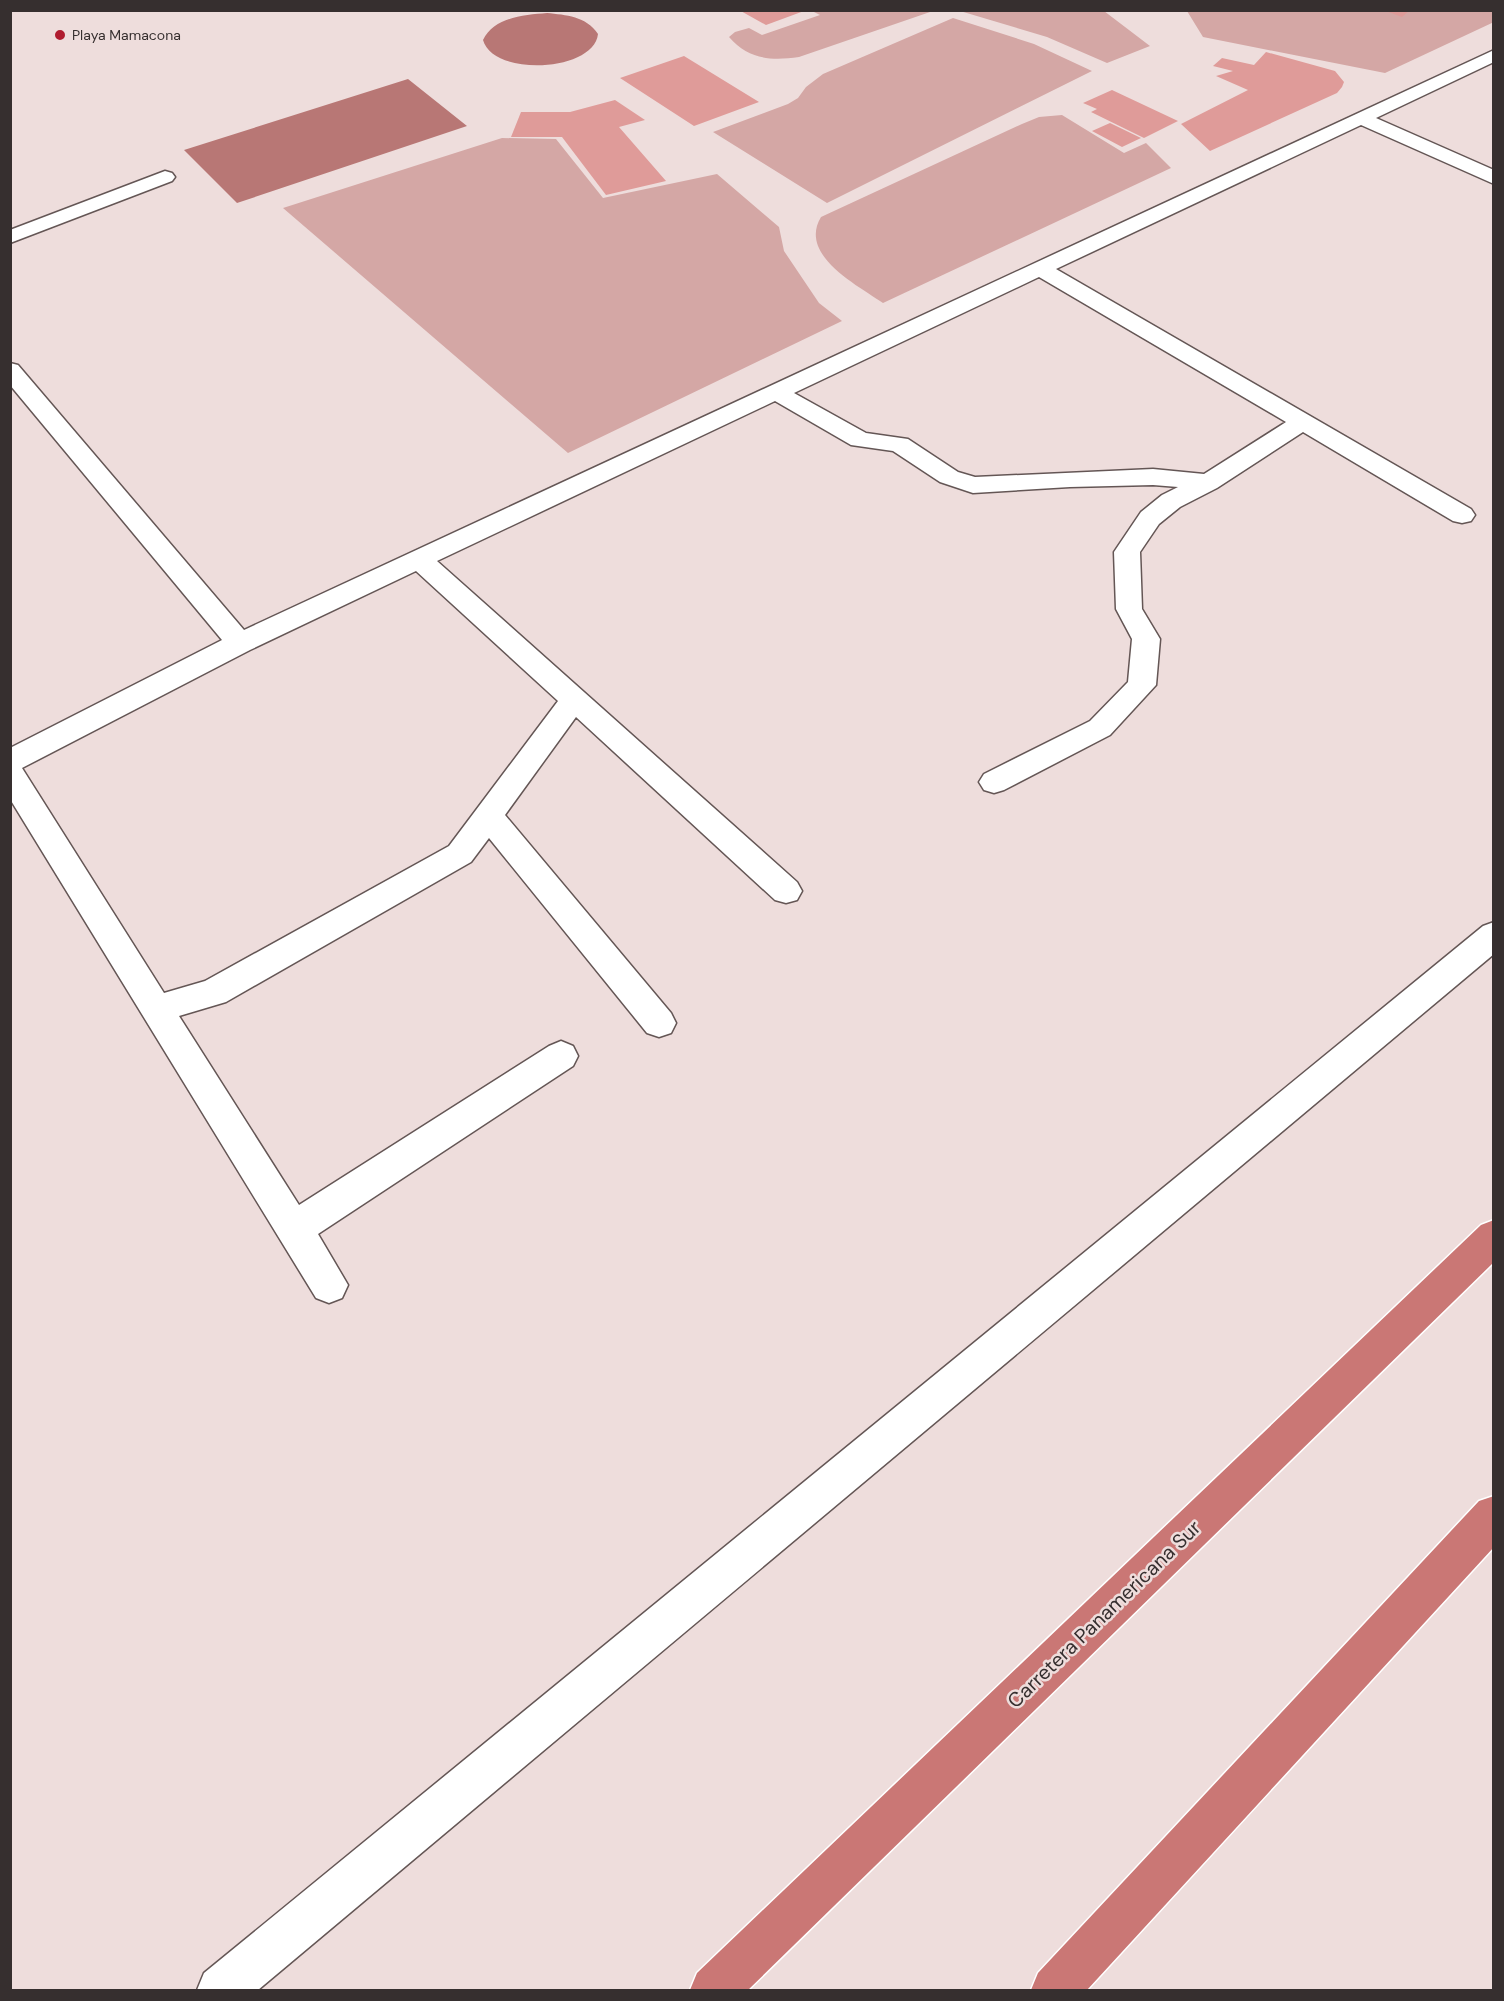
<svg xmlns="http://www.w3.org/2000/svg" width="1504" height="2001" viewBox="0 0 1504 2001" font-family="'DM Sans',sans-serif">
<rect width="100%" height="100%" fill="#eedddc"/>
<path fill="#d4a7a5" d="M1493,10L1494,22L1385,73L1203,37L1187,11Z
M812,11H933L799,57C770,61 748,59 729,37L735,32L749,28L762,35L820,15Z
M960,11H1104L1150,46L1107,63L1047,37Z
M953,18L1034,44L1092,71L827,203L713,132L788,104L798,98L806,87L823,74Z
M1062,115L1124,153L1146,143L1171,168L883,303C857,285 798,255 821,217L1022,124L1039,117Z
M502,138L556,139L603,198L717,174L779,227L784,251L819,303L842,321L568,453L283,208Z"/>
<path fill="#b87775" d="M547,13C566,15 586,16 598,34C594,72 493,77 483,40C494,17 524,15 547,13Z
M408,79L467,126L237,203L184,150Z"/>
<path fill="#df9b99" d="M739,10H804V11L766,25Z
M1383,10H1410L1402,17Z
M1266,52L1335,71L1344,82L1342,87L1337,93L1210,151L1181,124L1248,90L1216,76L1233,71L1213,66L1222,58L1254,65Z
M684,56L759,102L694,126L620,78Z
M1112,90L1178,121L1144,138L1091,112L1097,109L1083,103Z
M615,100L645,120L619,127L666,181L606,195L562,137H511L521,112H570Z
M1110,123L1141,138L1122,147L1092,131Z"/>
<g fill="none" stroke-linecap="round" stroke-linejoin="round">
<defs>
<path id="street" d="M1494,50V62L1376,118L1494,170V184L1361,125L1056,269L1471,509L1475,515L1471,521L1462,523L1453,521L1303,432L1217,488L1180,507L1159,524L1140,552L1142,609L1160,639L1156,685L1110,735L1004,790L994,793L984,790L979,782L984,774L1090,721L1128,682L1132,639L1116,609L1114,552L1141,512L1162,495L1178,487L1153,485L1070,487L973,493L940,482L893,451L851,445L775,401L437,561L797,882L802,891L797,900L786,903L775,900L576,717L505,815L671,1013L676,1023L671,1033L659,1037L647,1033L489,838L471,862L226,1002L179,1016L299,1205L549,1046L561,1041L573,1046L578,1056L573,1066L318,1234L348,1285L342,1298L329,1303L316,1298L10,799V748L222,640L10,385V363L18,365L244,630ZM1039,277L1286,422L1204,474L1153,469L975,477L958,472L908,439L866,433L794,393ZM416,571L558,701L449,846L205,981L164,993L22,768L250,650Z
M165,171L172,173L175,177L172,181L10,243V230Z
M1494,922V954L258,1990H197L204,1973L1483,926Z"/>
<path id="highway" d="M1494,1220V1262L748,1990H690L697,1973L1481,1225Z
M1494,1496V1547L1087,1990H1031L1038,1973L1479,1501Z"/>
</defs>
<use href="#street" stroke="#645655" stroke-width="3"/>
<use href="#highway" stroke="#fff" stroke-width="3"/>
<use href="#street" fill="#fff" fill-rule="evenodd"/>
<use href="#highway" fill="#ca7775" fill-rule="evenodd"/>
</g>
<circle fill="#b01c2f" stroke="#eedddc" stroke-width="2" cx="60" cy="35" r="6"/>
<g text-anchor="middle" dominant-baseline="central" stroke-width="5" stroke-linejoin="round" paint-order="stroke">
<g font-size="14" fill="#362f2f" stroke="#eedddc" text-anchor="start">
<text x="72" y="35">Playa Mamacona</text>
</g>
<g font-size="20" fill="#362f2f" stroke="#eedddc">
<text transform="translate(1104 1614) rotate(-44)">Carretera Panamericana Sur</text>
</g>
</g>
<rect width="1504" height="2001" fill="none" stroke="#362f2f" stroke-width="24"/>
</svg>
